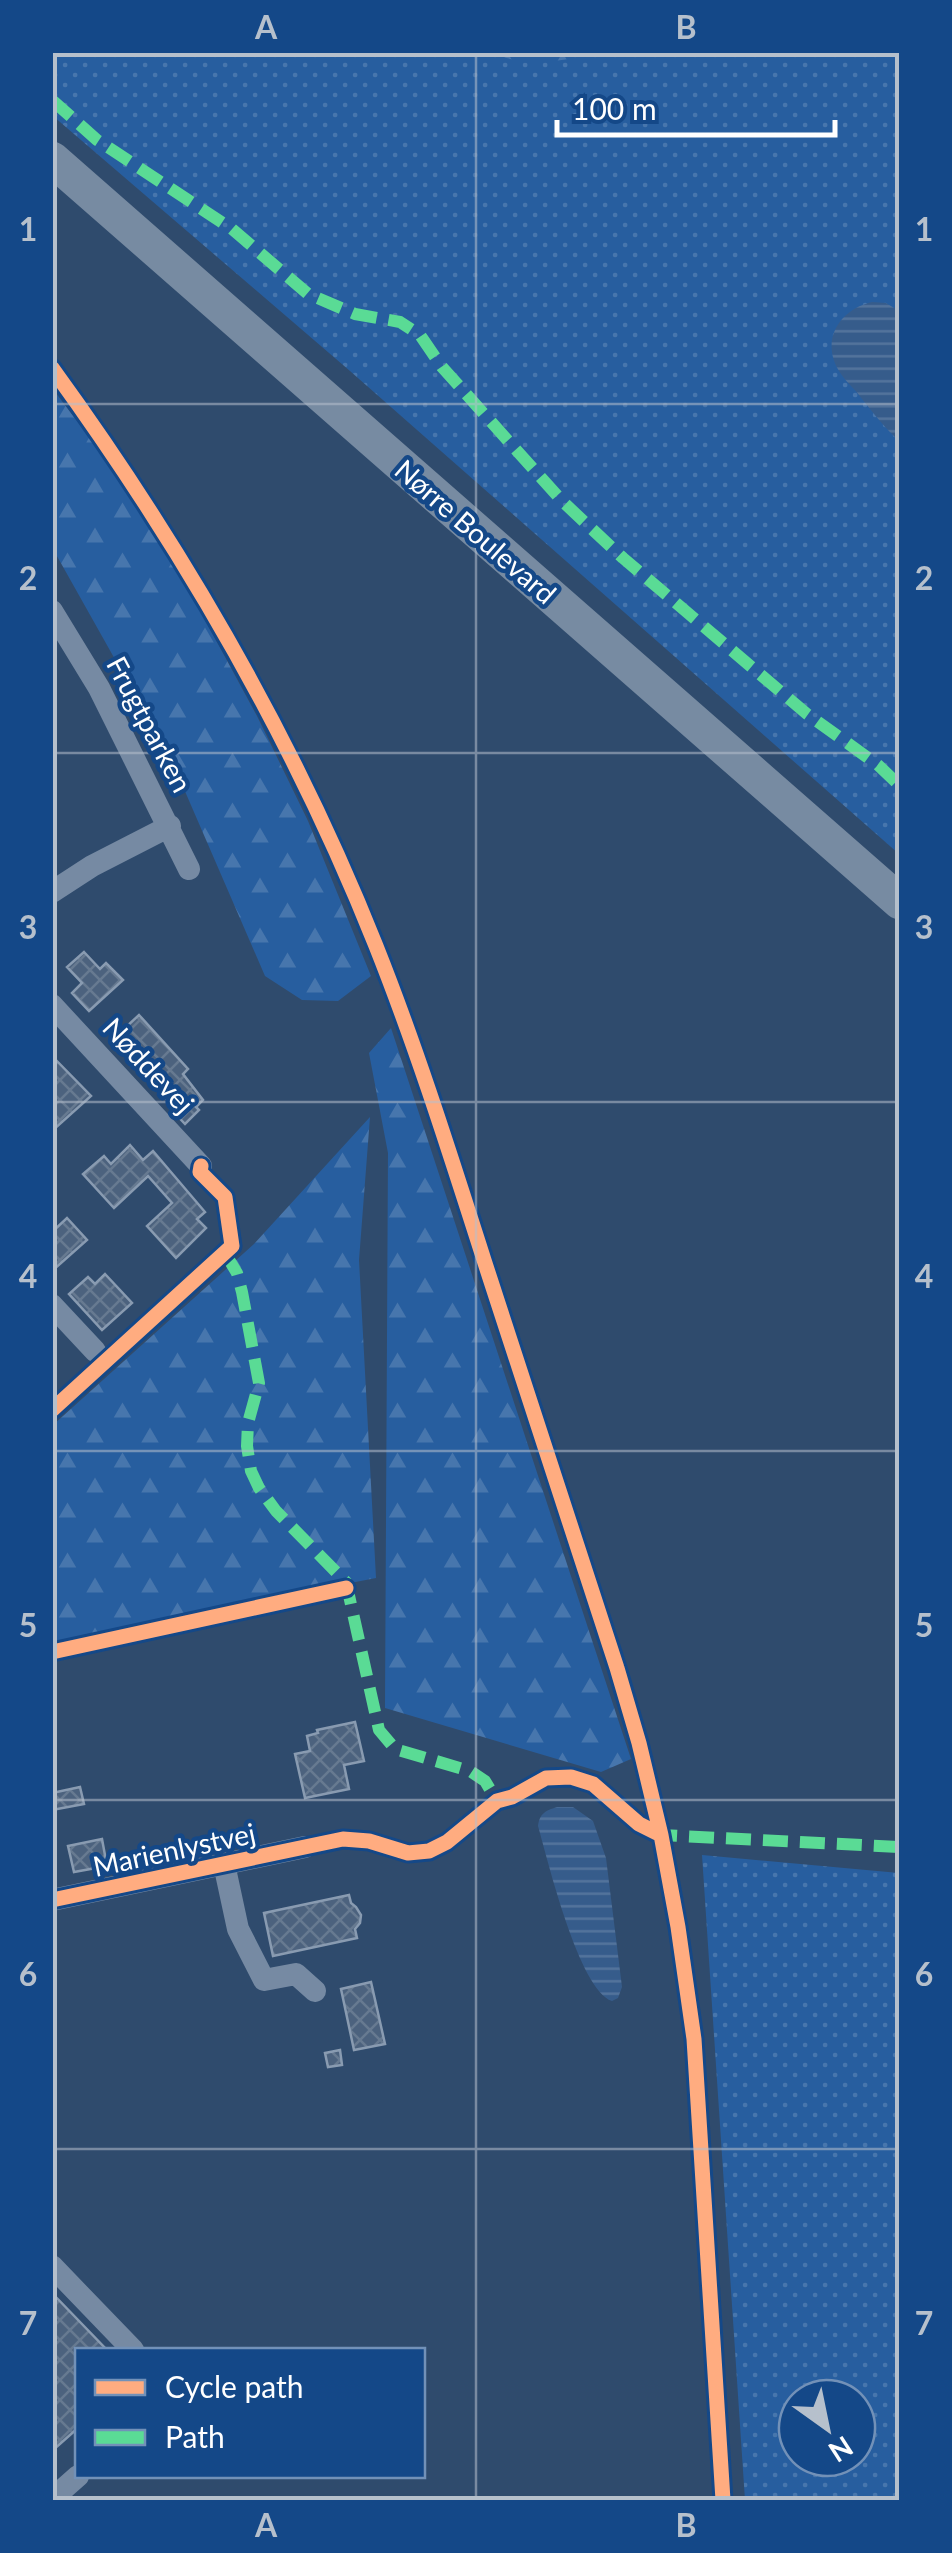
<svg xmlns="http://www.w3.org/2000/svg" width="952" height="2553" viewBox="0 0 952 2553" font-family="Lato,sans-serif">
<defs>
<pattern id="green-dots" width="8" height="8" patternUnits="userSpaceOnUse" patternTransform="scale(2.5)"><rect width="8" height="8" fill="#275e9f"/><path d="M2 2h.1M6 6h.1" fill="none" stroke="#4776ad" stroke-width="1.8" stroke-linecap="round"/></pattern>
<pattern id="forest-firs" width="22" height="20" patternUnits="userSpaceOnUse" patternTransform="scale(2.5)"><rect width="22" height="20" fill="#275e9f"/><path d="M5 1l3.5 6h-7zM16 11l3.5 6h-7z" fill="#4776ad"/></pattern>
<pattern id="water-rules" width="6" height="5" patternUnits="userSpaceOnUse" patternTransform="scale(2.5)"><rect width="6" height="5" fill="#365c8b"/><path d="M0 2.5h6" fill="none" stroke="#54749c"/></pattern>
<pattern id="building-cross-hatch" width="8" height="8" patternUnits="userSpaceOnUse" patternTransform="scale(2.5)"><rect width="8" height="8" fill="#4c627e"/><path d="M0 0l8 8M0 8l8-8" fill="none" stroke="#677a91"/></pattern>
</defs>
<rect width="100%" height="100%" fill="#2f4b6d"/>
<path fill="url(#green-dots)" fill-rule="evenodd" d="M53,53H899V854L350,371L53,116Z
M702,1855L899,1873V2500H745ZM797,2398H857V2458H797Z"/>
<path fill="url(#forest-firs)" d="M485,53H573L569,59L532,64Z
M52,388L108,462L185,583L257,716L308,821L371,976L338,1001L302,1000L265,976L171,759L53,549Z
M391,1028L631,1759L601,1772L385,1708L388,1153L369,1053Z
M370,1117L359,1260L376,1578L83,1635L53,1644V1425L254,1244Z"/>
<path fill="url(#water-rules)" d="M872,302L886,303L899,311V441C885,428 874,414 862,399C856,390 847,383 841,374C819,342 838,310 872,302Z
M557,1807H573L593,1821L606,1858L622,1987L618,1998L612,2001C579,1990 548,1861 538,1826C540,1813 545,1811 557,1807Z"/>
<path fill="url(#building-cross-hatch)" stroke="#899bb1" stroke-width="2.5" d="M84,952L100,969L106,963L123,980L89,1011L72,993L82,983L67,967Z
M139,1015L188,1069L183,1074L203,1100L196,1107L199,1110L185,1124L170,1108L173,1106L112,1040Z
M52,1056L91,1096L52,1131Z
M130,1145L143,1160L153,1151L205,1212L197,1219L206,1228L176,1258L147,1226L172,1203L148,1176L114,1208L83,1174L104,1156L111,1164Z
M67,1218L87,1240L52,1271V1232Z
M105,1274L132,1303L102,1330L69,1294L88,1277L95,1284Z
M355,1722L364,1761L344,1765L349,1789L305,1798L295,1754L310,1751L307,1736L318,1733L317,1730Z
M80,1787L84,1804L52,1810V1793Z
M102,1839L107,1866L74,1872L68,1846Z
M349,1895L351,1903L356,1907L361,1915L360,1923L355,1929L357,1938L273,1956L264,1913Z
M371,1982L385,2044L354,2050L341,1989Z
M340,2050L342,2065L328,2067L325,2053Z
M52,2293L107,2350H78V2428L52,2451Z"/>
<g fill="none" stroke-linecap="round" stroke-linejoin="round">
<path stroke="#768aa3" stroke-width="22" d="M52,611L99,688L189,869
M52,892L92,866L170,826
M52,1005L201,1166
M52,1305L95,1351
M224,1864L238,1929L264,1980L296,1974L315,1991
M52,1900L305,1847
M52,2266L133,2350
M52,2499L78,2476"/>
<path stroke="#778ba2" stroke-width="35" d="M52,159L900,902"/>
<path stroke="#5adb95" stroke-width="12" stroke-dasharray="25 12" stroke-linecap="butt" d="M52,100L97,140L232,229L308,294L355,314L400,322L420,335L442,367L562,501L623,558L807,714L878,765L900,786
M225,1253L237,1273L242,1292L259,1383L248,1423L247,1446L251,1471L259,1488L276,1511L346,1582L379,1730L395,1749L470,1771L485,1781L497,1801
M653,1831L661,1835L900,1847"/>
<defs>
<path id="cycleway" d="M52,368C182,547 294,740 376,946C417,1049 450,1154 484,1260C529,1396 573,1532 617,1668L639,1743L661,1835L678,1927L694,2039L723,2500
M52,1410L232,1246L225,1197L200,1172L201,1166
M52,1652L346,1588
M52,1900L343,1839L369,1841L408,1853L429,1851L447,1842L497,1801L512,1797L546,1778L571,1777L593,1784L639,1824L661,1835"/>
</defs>
<use href="#cycleway" stroke="#144888" stroke-width="21"/>
<use href="#cycleway" stroke="#ffac80" stroke-width="15"/>
</g>
<path fill="none" stroke="#b6c0cc" stroke-width="2.5" stroke-opacity="0.55" d="M476,52V2500M52,404H900M52,753H900M52,1102H900M52,1451H900M52,1800H900M52,2149H900"/>
<g text-anchor="middle" dominant-baseline="central" stroke-width="9" stroke-linejoin="round" paint-order="stroke">
<g font-size="28" fill="#fff" stroke="#144888">
<text transform="translate(476 531) rotate(41)">Nørre Boulevard</text>
<text transform="translate(150 724) rotate(62)">Frugtparken</text>
<text transform="translate(149 1065) rotate(47)">Nøddevej</text>
<text transform="translate(174 1849) rotate(-12)">Marienlystvej</text>
</g>
</g>
<rect width="952" height="2553" fill="none" stroke="#144888" stroke-width="110"/>
<rect x="75" y="2348" width="350" height="130" fill="#144888" stroke="#7291b8" stroke-width="2.5"/>
<rect x="95" y="2380" width="50" height="15" fill="#ffac80" stroke="#7291b8" stroke-width="2.5"/>
<text x="165" y="2398" font-size="30" fill="#ffffff">Cycle path</text>
<rect x="95" y="2430" width="50" height="15" fill="#5adb95" stroke="#7291b8" stroke-width="2.5"/>
<text x="165" y="2448" font-size="30" fill="#ffffff">Path</text>
<g transform="translate(827 2428) rotate(147)"><circle r="48" fill="#144888" stroke="#7291b8" stroke-width="2.5"/>
<path d="M0-8L18 38L0 25L-18 38Z" fill="#b6c0cc"/>
<text y="-15" font-size="28" font-weight="bold" text-anchor="middle" fill="#ffffff">N</text>
</g>
<path d="M557 120v15h278v-15" fill="none" stroke="#ffffff" stroke-width="5"/>
<text x="572" y="120" font-size="30" fill="#ffffff" stroke="#144888" stroke-width="8" paint-order="stroke">100 m</text>
<rect x="55" y="55" width="842" height="2443" fill="none" stroke="#b6c0cc" stroke-width="4"/>
<g font-size="32" text-anchor="middle" font-weight="bold" fill="#b6c0cc">
<text x="266" y="39">A</text>
<text x="686" y="39">B</text>
<text x="28" y="241">1</text>
<text x="924" y="241">1</text>
<text x="28" y="590">2</text>
<text x="924" y="590">2</text>
<text x="28" y="939">3</text>
<text x="924" y="939">3</text>
<text x="28" y="1288">4</text>
<text x="924" y="1288">4</text>
<text x="28" y="1637">5</text>
<text x="924" y="1637">5</text>
<text x="28" y="1986">6</text>
<text x="924" y="1986">6</text>
<text x="28" y="2335">7</text>
<text x="924" y="2335">7</text>
<text x="266" y="2537">A</text>
<text x="686" y="2537">B</text>
</g>
</svg>
